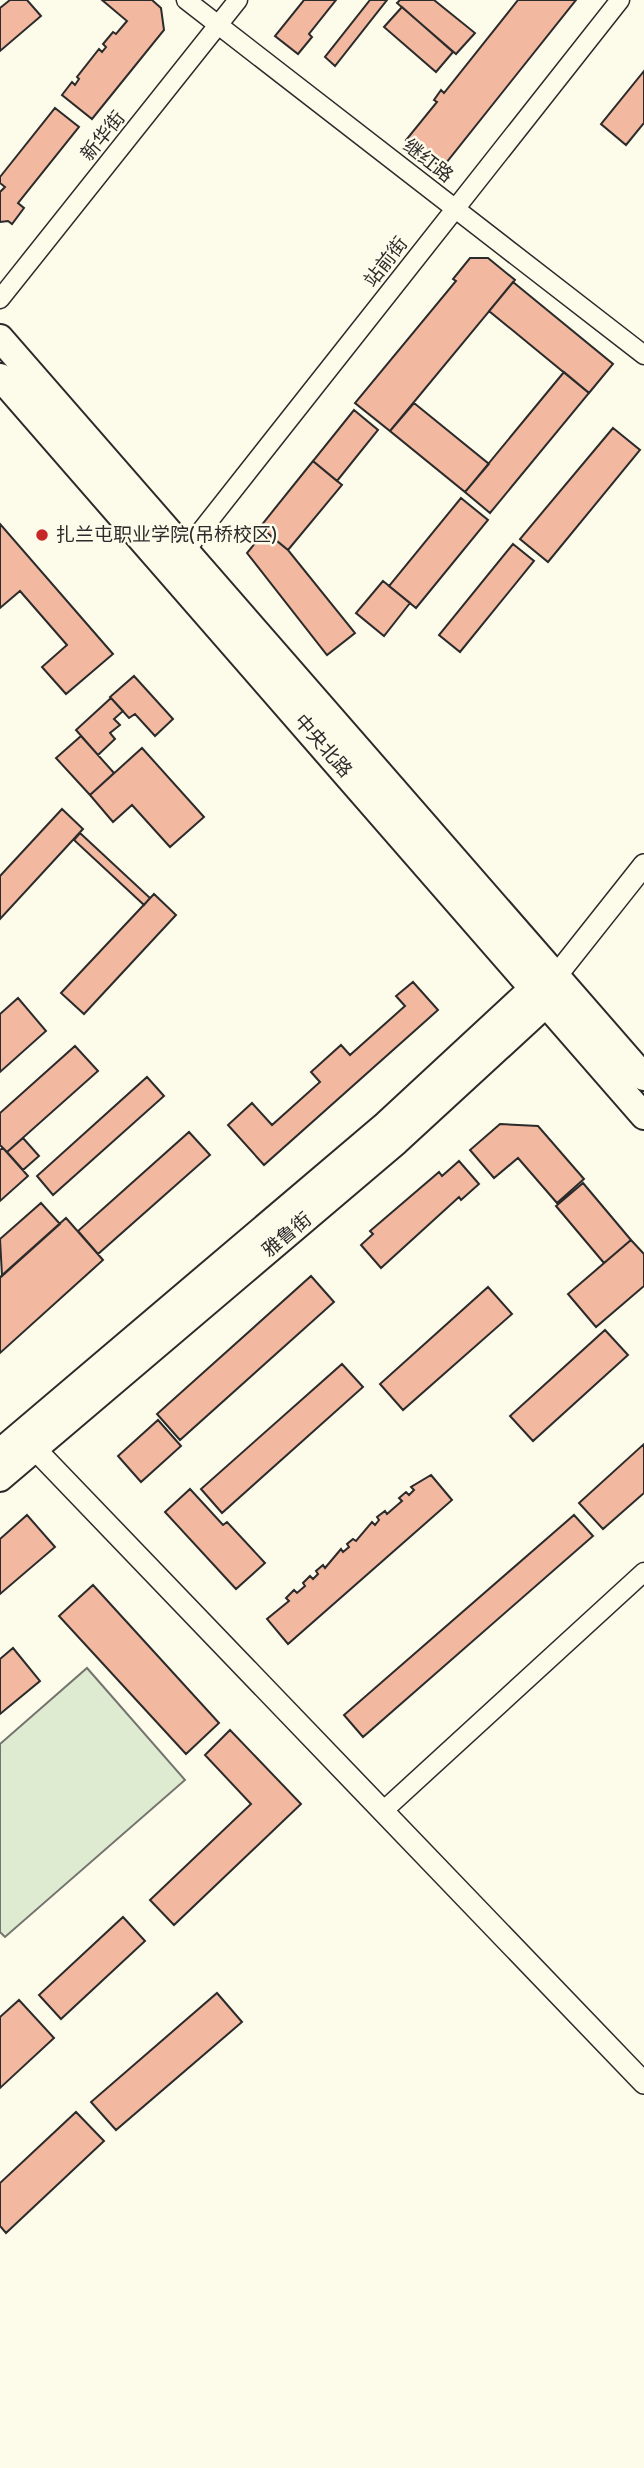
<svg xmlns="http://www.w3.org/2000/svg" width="644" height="2468" viewBox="0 0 644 2468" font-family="'Varela Round','Noto Sans SC',sans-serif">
<rect width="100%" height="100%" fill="#fdfbea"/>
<path fill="#deebd1" stroke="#74746e" stroke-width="2" d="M87,1668L185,1780L5,1937L0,1932V1744Z"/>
<path fill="#f2b8a0" stroke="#2b2b2b" stroke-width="2" d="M10,0H27L41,16L0,51V8Z
M102,0H152L161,8L164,30L92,119L62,95L72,82L75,85L79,79L77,77L99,49L102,52L106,47L103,44L113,32L116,34L127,21Z
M304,0H336L309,34L312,37L298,54L275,36Z
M370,0H387L335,66L325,57Z
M400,0H434L475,33L456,54L397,3Z
M518,0H576L442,168L406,140L437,102L434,100L441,90L444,93Z
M402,7L453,52L436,72L384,27Z
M644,71V123L626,145L601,124Z
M55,108L79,127L18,203L24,208L12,224L8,221L0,222V192L5,187L0,183V177Z
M470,258H488L515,280L390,431L355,403L456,281L453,279Z
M513,282L613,364L589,393L489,311Z
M564,372L589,393L490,513L465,492Z
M414,403L489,464L465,492L390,431Z
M354,410L378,430L337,481L313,461Z
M613,428L640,450L548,562L520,539Z
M313,461L342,485L288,550L260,527Z
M461,498L488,520L416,608L389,586Z
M0,524L113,654L66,694L42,667L67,645L20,591L0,608Z
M265,531L288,550L355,633L327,655L247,553Z
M513,544L534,561L460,652L439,635Z
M383,581L410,603L384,636L356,613Z
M134,676L173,719L155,736L135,714L129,718L110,697Z
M111,698L123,711L114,719L120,725L110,733L115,739L98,755L76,730Z
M81,736L114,773L90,795L56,758Z
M142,748L204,817L170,847L132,805L113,822L90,795Z
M62,809L83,829L0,919V876Z
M80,833L150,898L144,905L74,840Z
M154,894L176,915L84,1014L61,993Z
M413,982L438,1010L264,1165L228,1125L252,1103L272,1125L320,1082L311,1072L341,1045L350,1055L405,1006L396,996Z
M18,998L46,1031L0,1072V1014Z
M75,1046L98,1071L7,1152L0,1145V1113Z
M147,1077L164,1096L53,1195L37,1176Z
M500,1124L538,1126L584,1179L557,1203L518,1158L494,1178L470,1150Z
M189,1132L210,1155L98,1254L78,1231Z
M23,1138L39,1156L23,1170L7,1152Z
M3,1148L28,1176L0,1201V1150Z
M459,1161L479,1184L461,1200L459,1197L381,1268L361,1245L373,1234L370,1231L439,1172L442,1176Z
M583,1183L631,1240L604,1263L556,1206Z
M41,1203L60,1224L2,1276L0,1239Z
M66,1218L103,1260L0,1353V1277Z
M631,1240L644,1254V1286L596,1327L568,1294Z
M311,1276L334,1302L180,1440L157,1414Z
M488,1287L512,1314L403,1410L380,1384Z
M605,1330L628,1355L533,1441L510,1416Z
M342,1364L363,1387L222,1513L201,1489Z
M158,1420L181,1446L141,1482L118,1456Z
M644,1444V1493L603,1529L579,1503Z
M431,1475L452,1500L288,1644L267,1619L289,1601L286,1598L294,1590L297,1593L305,1586L303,1583L310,1576L313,1579L318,1574L316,1571L323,1565L325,1568L341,1549L343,1552L349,1547L347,1544L353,1539L356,1541L372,1522L375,1525L379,1520L377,1517L385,1511L387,1514L402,1501L399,1498L406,1492L409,1495L414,1490L411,1487Z
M190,1489L223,1525L227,1522L265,1563L236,1589L165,1512Z
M27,1515L55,1547L0,1594V1539Z
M574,1515L593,1536L363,1737L344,1715Z
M93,1585L219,1723L186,1754L59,1616Z
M13,1648L40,1681L0,1714V1659Z
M230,1730L301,1804L174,1925L150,1900L251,1804L205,1755Z
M123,1917L145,1941L61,2019L39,1995Z
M217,1993L242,2022L116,2130L91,2102Z
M19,2000L54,2038L0,2088V2017Z
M76,2112L104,2141L6,2233L0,2226V2183Z"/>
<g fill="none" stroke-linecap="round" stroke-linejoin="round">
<defs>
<path id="minor" d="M186,0L644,355
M0,299L238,0
M186,550L620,0
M382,1812L644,1572"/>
<path id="tertiary" d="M556,976L644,865
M35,1449L644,2083"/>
<path id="secondary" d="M0,1451L383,1126L532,988L549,979
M0,1479L397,1142L547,1004L553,985"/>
<path id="primary" d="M0,338L644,1077
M0,377L644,1116"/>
</defs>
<use href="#minor" stroke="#2b2b2b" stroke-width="21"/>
<use href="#tertiary" stroke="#2b2b2b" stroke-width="24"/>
<use href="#secondary" stroke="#2b2b2b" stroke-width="28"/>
<use href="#primary" stroke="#2b2b2b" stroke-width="30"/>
<use href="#minor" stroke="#fdfbea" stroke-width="18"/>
<use href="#tertiary" stroke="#fdfbea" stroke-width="21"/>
<use href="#secondary" stroke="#fdfbea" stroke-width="24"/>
<use href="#primary" stroke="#fdfbea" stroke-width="26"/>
</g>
<circle fill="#c62828" stroke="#fdfbea" stroke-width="2.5" cx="42" cy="535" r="7"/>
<g text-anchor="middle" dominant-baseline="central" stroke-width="5" stroke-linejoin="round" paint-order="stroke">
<g font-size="19" fill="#2b2b2b" stroke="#fdfbea">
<text transform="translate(103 136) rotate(-51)">新华街</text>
<text transform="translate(428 161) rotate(38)">继红路</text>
<text transform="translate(386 262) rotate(-52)">站前街</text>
<text transform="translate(323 746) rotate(49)">中央北路</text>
<text transform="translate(287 1235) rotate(-40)">雅鲁街</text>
</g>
<g font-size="19" fill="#2b2b2b" stroke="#fdfbea" text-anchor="start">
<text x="56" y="535">扎兰屯职业学院(吊桥校区)</text>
</g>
</g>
</svg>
